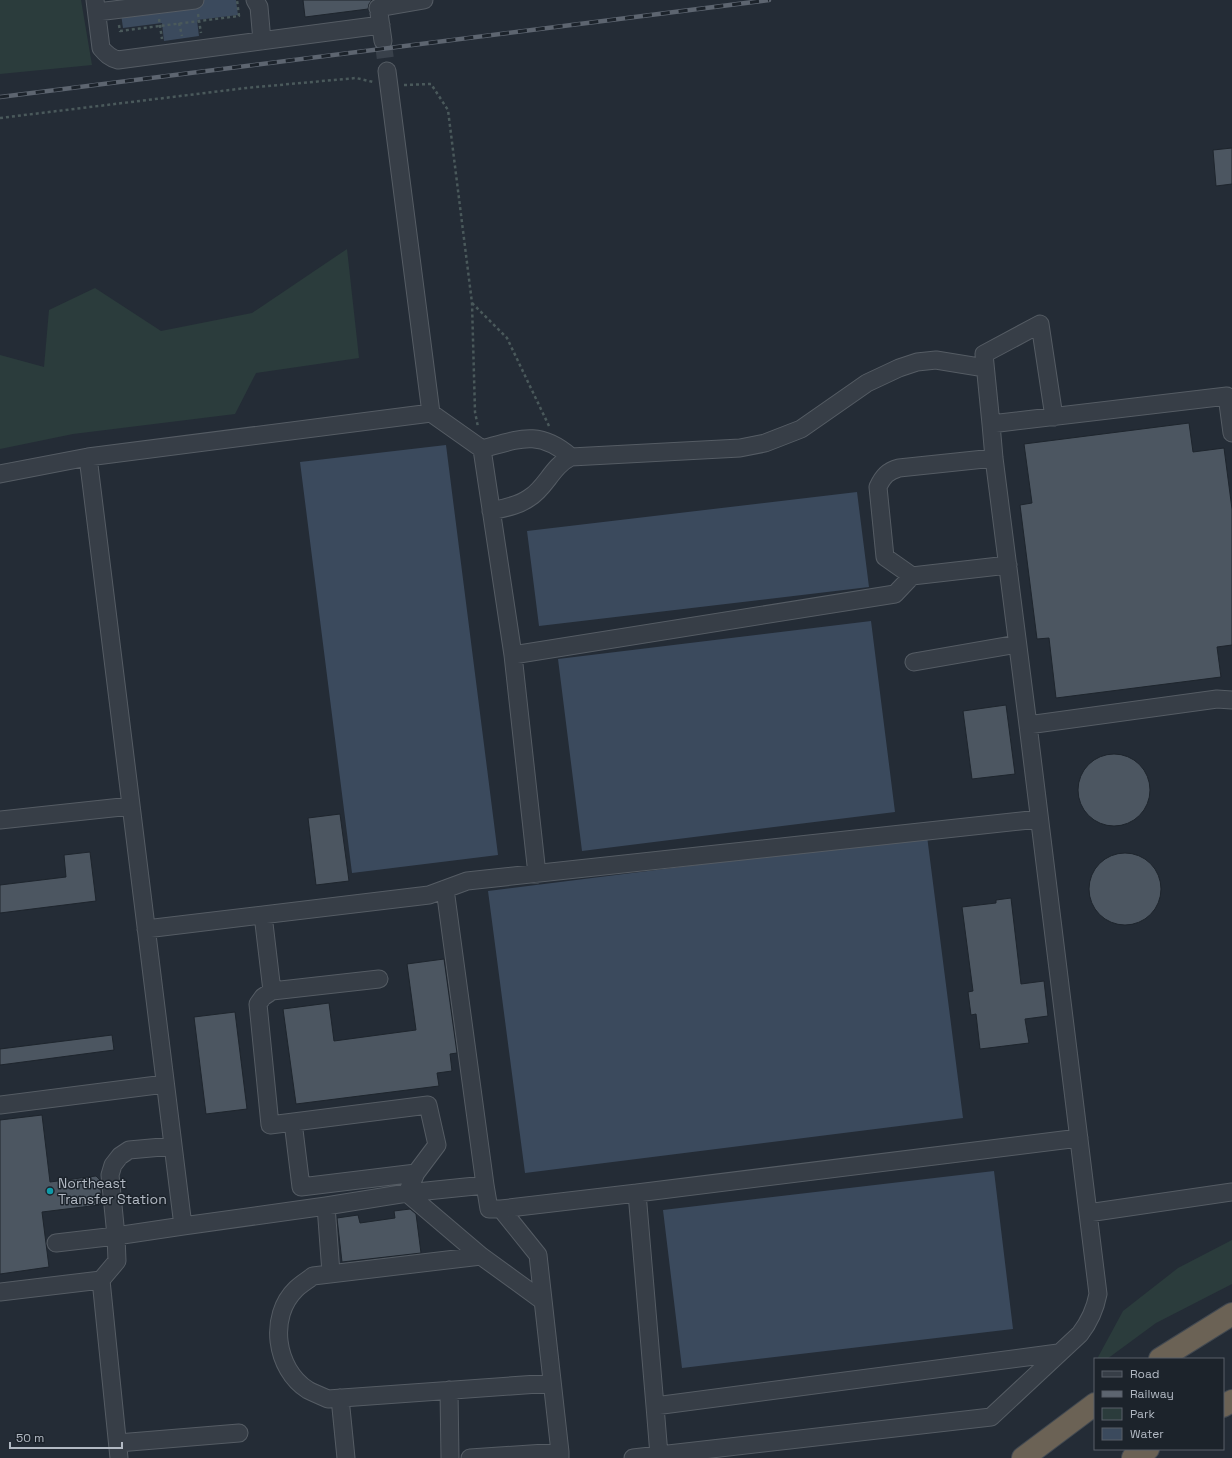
<svg xmlns="http://www.w3.org/2000/svg" width="1232" height="1458" viewBox="0 0 1232 1458" font-family="'Space Grotesk',sans-serif">
<rect width="100%" height="100%" fill="#242c36"/>
<path fill="#2b3c3c" d="M0,0H81L92,65L0,74Z
M347,249L359,358L256,373L235,414L73,434L0,449V355L44,367L49,310L95,288L161,331L252,313Z
M1232,1240V1284L1156,1323L1107,1359H1097L1123,1311L1178,1268Z"/>
<path fill="#3b4a5d" d="M119,0H236L238,15L197,20L199,36L164,41L162,23L123,28Z
M446,445L498,855L352,873L300,462Z
M857,492L869,587L539,626L527,531Z
M871,621L895,812L582,851L558,659Z
M927,836L963,1118L525,1173L488,891Z
M994,1171L1013,1329L682,1368L663,1210Z"/>
<path fill="#4c5661" stroke="#1e252d" d="M303,0H372L369,4L368,9L305,17Z
M1232,148V184L1216,186L1213,150Z
M1189,423L1193,452L1224,448L1232,509V645L1217,647L1221,677L1056,698L1049,638L1037,639L1020,505L1032,503L1024,444Z
M1006,705L1015,774L972,779L963,711Z
M1078 790a36 36 0 1 1 72 0a36 36 0 1 1-72 0Z
M340,814L349,881L316,885L308,818Z
M90,852L96,901L0,913V885L66,877L64,855Z
M1089 889a36 36 0 1 1 72 0a36 36 0 1 1-72 0Z
M1011,898L1021,984L1044,981L1048,1016L1025,1019L1029,1043L980,1049L976,1014L971,1015L968,992L973,991L962,907L996,903V900Z
M444,959L457,1053L450,1054L452,1071L437,1073L439,1086L296,1104L283,1009L329,1003L334,1041L416,1030L407,964Z
M235,1012L247,1109L206,1114L194,1017Z
M112,1035L114,1050L0,1065V1049Z
M42,1115L50,1182L96,1176L100,1180L102,1201L99,1205L42,1212L49,1267L0,1274V1120Z
M410,1209L416,1214L421,1253L342,1262L337,1218L358,1215L360,1223L395,1218L394,1211Z"/>
<g fill="none" stroke-linecap="round" stroke-linejoin="round">
<path stroke="#39414b" stroke-width="17" stroke-dasharray="17 8" stroke-linecap="butt" d="M383,41L387,71"/>
<defs>
<path id="minor" d="M95,0L101,48C106,54 110,58 118,60L381,25
M255,0L259,7L262,41
M378,8L424,0
M97,12L195,0
M379,13L383,41
M387,71L431,413
M991,424L984,354L1040,324L1054,417
M482,449C519,439 539,429 571,457L740,448L765,443L801,429L867,383L899,368L917,362L936,360L985,368
M88,457L183,1226L116,1236L117,1261L101,1280L119,1458
M994,458L899,468C888,471 883,476 878,487L885,557L912,576L1008,565
M0,474L88,457L431,413L482,449L513,655L537,874
M491,511C504,508 518,506 529,498C546,488 552,466 571,457
M513,655L895,594L912,576
M914,662L1017,644
M1028,725L1217,699L1232,700
M0,820L131,806
M445,889L485,1185
M263,915L272,991
M146,929L429,895L467,881L1039,819
M379,979L272,991L263,997L258,1004L270,1125L428,1105L437,1145L416,1173L407,1193L485,1185L489,1209H501
M0,1105L165,1084
M293,1122L301,1187L416,1173
M326,1206L331,1273
M1088,1213L1232,1192
M183,1226L326,1206L407,1193L481,1256L543,1301
M56,1243L116,1236L110,1175L113,1165L120,1156L129,1150L173,1146
M481,1256L313,1276C308,1280 301,1284 296,1289C268,1316 275,1369 308,1390C314,1393 321,1396 328,1399L552,1383
M0,1292L101,1280
M449,1390L450,1458
M340,1398L346,1458
M655,1406L637,1193L1079,1138
M118,1443L239,1433
M560,1452L538,1255L501,1209L637,1193
M659,1455L655,1406L1058,1353
M470,1458L560,1452V1458
M633,1458L991,1417L1080,1334C1090,1321 1095,1310 1098,1294L1028,725L994,458L991,424L1227,396L1232,433"/>
<path id="highway" d="M1160,1359L1232,1314
M1223,1406L1232,1401
M1023,1458L1095,1404
M1133,1458L1148,1449"/>
</defs>
<use href="#minor" stroke="#555c64" stroke-width="19"/>
<use href="#highway" stroke="#424951" stroke-width="24"/>
<path stroke="#4a595b" stroke-width="2.5" stroke-dasharray="3 3" stroke-linecap="butt" d="M198,14L201,33
M159,19L162,39
M179,23L182,36
M119,25L120,31L239,16L237,0
M404,85L431,84L448,110L472,303L475,412L478,427
M0,118L246,88L356,78L373,82
M472,303L507,338L549,426"/>
<use href="#minor" stroke="#373e47" stroke-width="17"/>
<use href="#highway" stroke="#6b6255" stroke-width="22"/>
<defs>
<path id="rail" d="M0,97L769,0"/>
</defs>
<use href="#rail" stroke="#5d6570" stroke-width="4.5"/>
<use href="#rail" stroke="#1c232b" stroke-width="3" stroke-dasharray="9" stroke-linecap="butt"/>
</g>
<circle fill="#0f9aa8" stroke="#1c232b" stroke-width="1.5" cx="50" cy="1191" r="4"/>
<g text-anchor="middle" dominant-baseline="central" stroke-width="3" stroke-linejoin="round" paint-order="stroke">
<g font-size="14" fill="#b2b9c3" stroke="#1c232b" text-anchor="start">
<text x="58" y="1183">Northeast<tspan x="58" dy="16">Transfer Station</tspan></text>
</g>
</g>
<rect x="1094" y="1358" width="130" height="92" fill="#1c232b" stroke="#585f68"/>
<rect x="1102" y="1371" width="20" height="6" fill="#373e47" stroke="#585f68"/>
<text x="1130" y="1378" font-size="12" fill="#b2b9c3">Road</text>
<rect x="1102" y="1391" width="20" height="6" fill="#5d6570" stroke="#585f68"/>
<text x="1130" y="1398" font-size="12" fill="#b2b9c3">Railway</text>
<rect x="1102" y="1408" width="20" height="12" fill="#2b3c3c" stroke="#585f68"/>
<text x="1130" y="1418" font-size="12" fill="#b2b9c3">Park</text>
<rect x="1102" y="1428" width="20" height="12" fill="#3b4a5d" stroke="#585f68"/>
<text x="1130" y="1438" font-size="12" fill="#b2b9c3">Water</text>
<path d="M10 1442v6h112v-6" fill="none" stroke="#b2b9c3" stroke-width="2"/>
<text x="16" y="1442" font-size="12" fill="#b2b9c3" stroke="#1c232b" stroke-width="3" paint-order="stroke">50 m</text>
</svg>
